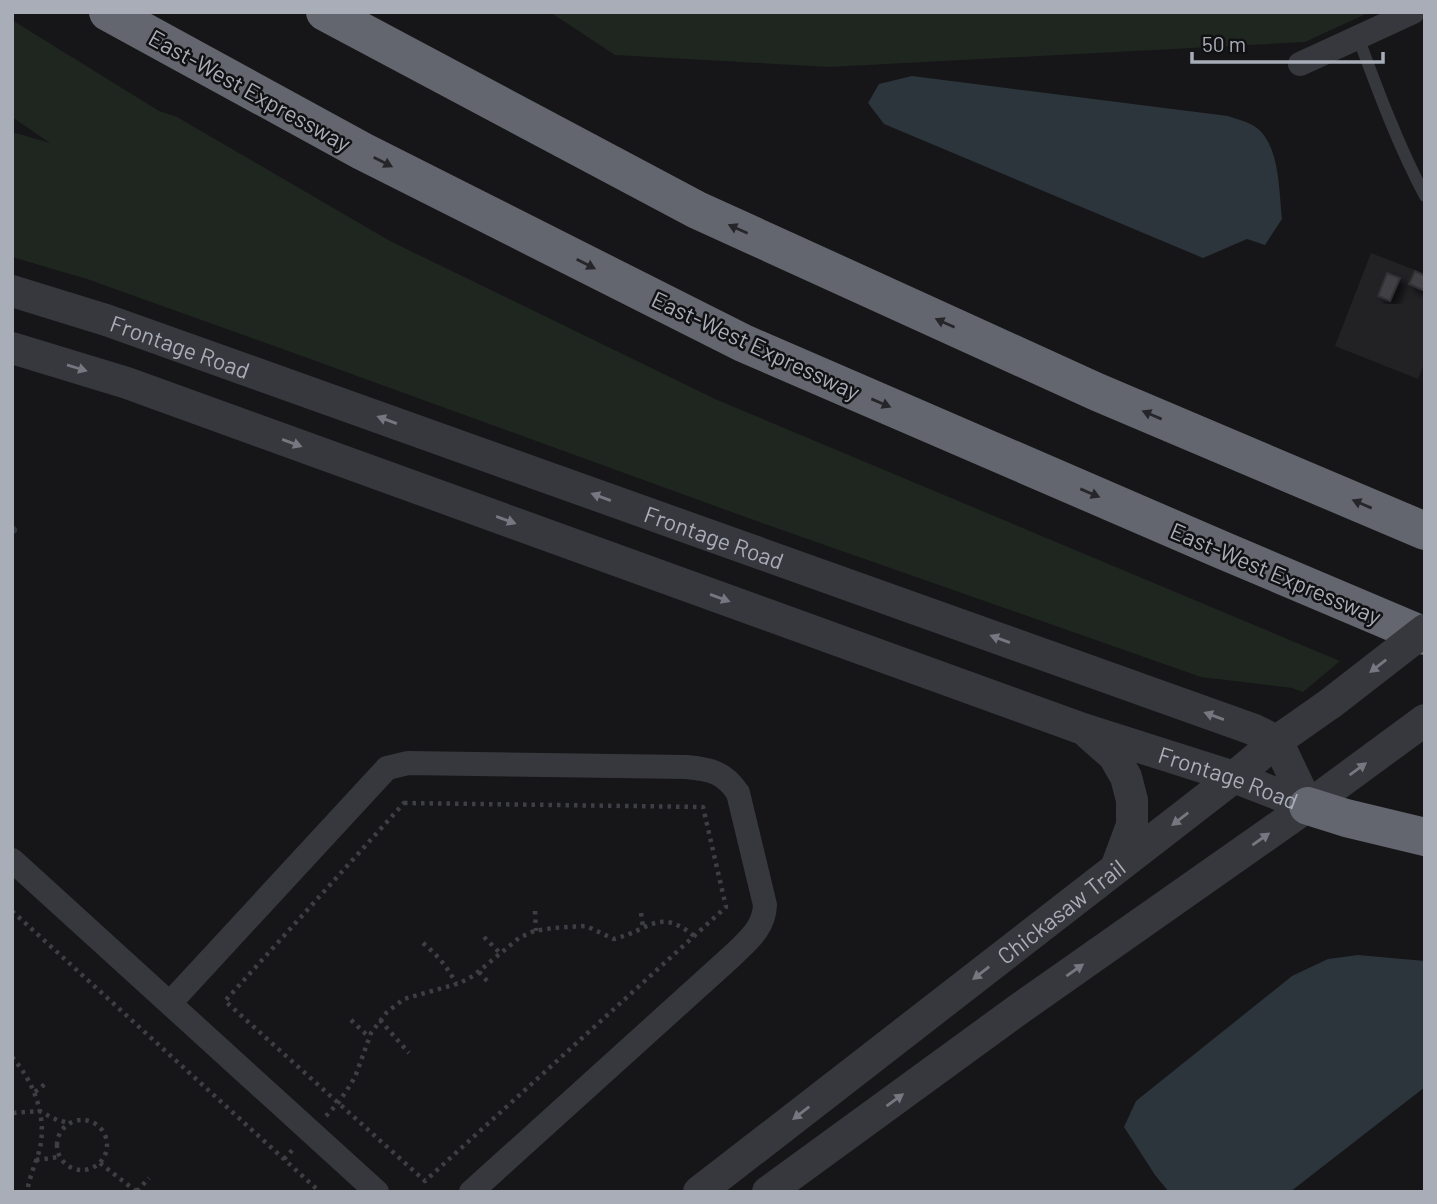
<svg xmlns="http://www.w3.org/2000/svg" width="1437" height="1204" viewBox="0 0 1437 1204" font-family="Barlow,sans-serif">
<defs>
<filter id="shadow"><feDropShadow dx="6" dy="6" stdDeviation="3.5" flood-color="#0009"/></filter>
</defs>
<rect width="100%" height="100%" fill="#161618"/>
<path fill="#222225" d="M1371,253L1425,274V361L1418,379L1335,346Z"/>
<path fill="#1e261f" d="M550,12H1370L1305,42L830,67L615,55Z
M12,20L159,111L177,117L390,241L715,399L1340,661L1303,692L1292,688L1201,677L762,523L280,348L87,279L12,257V132L50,143L12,117Z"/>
<path fill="#2c353c" d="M912,76L1228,116C1236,119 1246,121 1254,126C1280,142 1279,192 1282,219L1265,245L1247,239L1203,258L884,124L868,103L879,84Z
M1358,955L1425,961V1087L1290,1192H1169L1155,1175L1124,1127L1136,1101L1292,976L1328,959Z"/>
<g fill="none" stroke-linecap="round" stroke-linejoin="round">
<path stroke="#2c353c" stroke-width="8" d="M12,529L13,530"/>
</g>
<path fill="#404145" stroke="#303034" stroke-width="2" filter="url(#shadow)" d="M1415,271L1425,276V291L1409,284Z
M1387,273L1400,278L1390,301L1378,296Z"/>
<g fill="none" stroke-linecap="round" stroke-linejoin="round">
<path stroke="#3d3f44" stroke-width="4.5" stroke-dasharray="3.5 5" stroke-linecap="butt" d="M404,803L703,807L726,907L425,1181L225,1001Z
M12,911L320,1192
M535,911L536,931
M641,913L643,927
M484,937L500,953
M423,943C437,955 448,967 456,984
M479,972L488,982
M351,1020L369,1037
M380,1020L409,1053
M12,1057C35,1083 49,1121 38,1155C34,1167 29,1179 27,1192
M35,1092L45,1084
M13,1113L39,1111L57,1120L69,1123
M326,1116L338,1103L349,1087L355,1077L371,1033L387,1012L404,999L460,983L473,976L519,938L534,931L553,928L586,926L614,939C650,930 659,907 694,936
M57 1145a25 25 0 1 1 50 0a25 25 0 1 1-50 0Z
M284,1159L295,1147
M36,1160L59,1157
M100,1163L137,1192
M137,1191L149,1178"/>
<path stroke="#37383d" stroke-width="12" d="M1358,37C1378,91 1398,145 1425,196"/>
<path stroke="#37383d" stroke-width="24" d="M1300,64L1413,12
M12,860L377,1192
M170,1003L387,768L408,763L686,767C710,769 724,772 738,793L765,905C764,929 747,941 731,957L471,1192"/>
<g stroke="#37383d" stroke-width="32">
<path id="s1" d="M12,291L106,320L1252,729L1277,741L1308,806"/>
<path id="s2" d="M12,348L127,383L1083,729L1234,777L1308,806"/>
<path d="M1089,734L1114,756L1126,777L1132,800V825L1116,868"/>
<path id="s3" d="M699,1192L1234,777L1277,741L1331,703"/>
<path d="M768,1192L1019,1009L1308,806L1425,720"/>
</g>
<path stroke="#63666e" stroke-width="38" d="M108,12L362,151L743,343L1222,550L1425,636
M325,12L697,210L1097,392L1425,531
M1308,806L1346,818L1425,837"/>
<path stroke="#37383d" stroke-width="32" d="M1331,703L1425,630"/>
</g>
<defs><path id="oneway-solid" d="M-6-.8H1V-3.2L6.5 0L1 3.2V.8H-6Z" transform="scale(1.75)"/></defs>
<g fill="#26262a">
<use href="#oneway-solid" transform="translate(383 162) rotate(27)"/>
<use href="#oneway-solid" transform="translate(738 229) rotate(-156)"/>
<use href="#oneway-solid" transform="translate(586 264) rotate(27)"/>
<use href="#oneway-solid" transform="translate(945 323) rotate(-156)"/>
<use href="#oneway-solid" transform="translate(881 403) rotate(23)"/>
<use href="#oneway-solid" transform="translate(1152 415) rotate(-157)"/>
<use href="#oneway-solid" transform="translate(1090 493) rotate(23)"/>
<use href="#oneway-solid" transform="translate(1362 504) rotate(-157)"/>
</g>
<g fill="#757881">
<use href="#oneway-solid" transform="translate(77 368) rotate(17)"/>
<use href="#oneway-solid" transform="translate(387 420) rotate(-160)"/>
<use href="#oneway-solid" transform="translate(292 443) rotate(20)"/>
<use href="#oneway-solid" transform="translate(601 497) rotate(-160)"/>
<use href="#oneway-solid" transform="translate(506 520) rotate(20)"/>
<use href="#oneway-solid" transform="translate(720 598) rotate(20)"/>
<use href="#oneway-solid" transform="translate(1000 639) rotate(-160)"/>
<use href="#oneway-solid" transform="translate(1378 666) rotate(142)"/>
<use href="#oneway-solid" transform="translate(1214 716) rotate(-160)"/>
<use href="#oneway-solid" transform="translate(1358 769) rotate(-36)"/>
<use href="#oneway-solid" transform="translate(1180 819) rotate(142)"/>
<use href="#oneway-solid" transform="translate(1261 839) rotate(-35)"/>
<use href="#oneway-solid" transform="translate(1075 970) rotate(-35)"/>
<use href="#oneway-solid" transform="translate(981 973) rotate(142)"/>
<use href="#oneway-solid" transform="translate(895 1100) rotate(-36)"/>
<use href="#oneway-solid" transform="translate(801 1113) rotate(142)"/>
</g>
<g text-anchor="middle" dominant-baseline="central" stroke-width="5" stroke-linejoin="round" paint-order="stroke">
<g font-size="23" fill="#a8adb8" stroke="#111113">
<text transform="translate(250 90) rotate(29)">East-West Expressway</text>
<text transform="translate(756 345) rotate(25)">East-West Expressway</text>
<text stroke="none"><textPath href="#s1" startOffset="177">Frontage Road</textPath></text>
<text stroke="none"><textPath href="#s1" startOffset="744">Frontage Road</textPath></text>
<text transform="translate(1276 573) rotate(23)">East-West Expressway</text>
<text stroke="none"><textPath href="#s2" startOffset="1290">Frontage Road</textPath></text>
<text stroke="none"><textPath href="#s3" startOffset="458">Chickasaw Trail</textPath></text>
</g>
</g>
<rect width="1437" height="1204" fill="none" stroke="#a8adb8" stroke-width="28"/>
<path d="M1192 52v10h191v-10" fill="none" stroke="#a8adb8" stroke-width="3.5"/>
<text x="1202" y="52" font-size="21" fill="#a8adb8" stroke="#111113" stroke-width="5" paint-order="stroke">50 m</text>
</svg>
